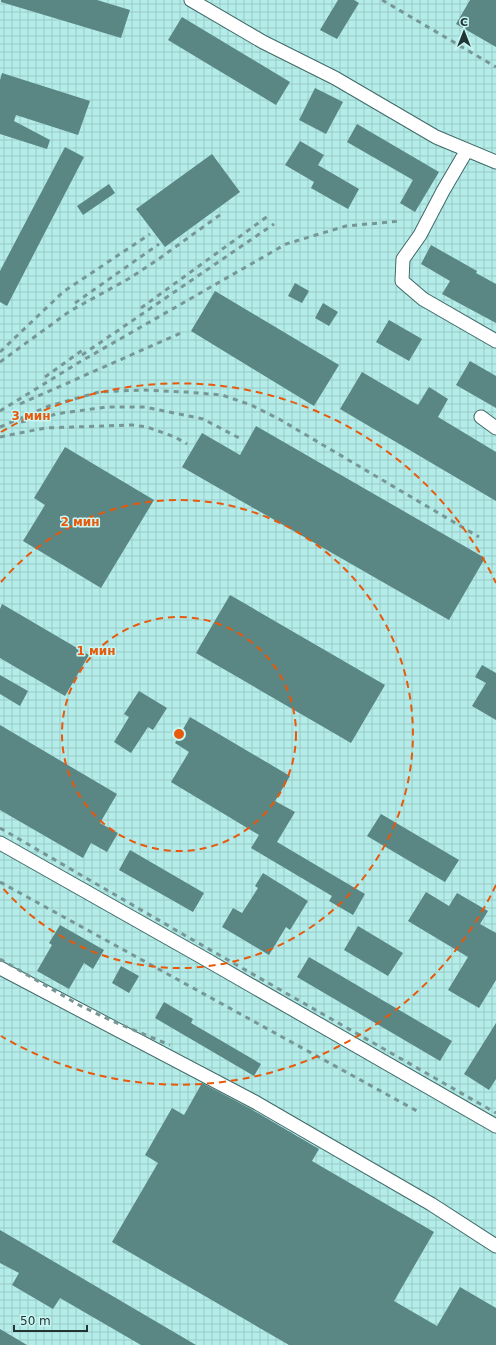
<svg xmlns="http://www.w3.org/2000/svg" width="496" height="1345" viewBox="0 0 496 1345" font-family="'DejaVu Sans',sans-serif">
<defs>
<pattern id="industrial-grid" width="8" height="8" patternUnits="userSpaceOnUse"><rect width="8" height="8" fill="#b3ece9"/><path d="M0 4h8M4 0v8" fill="none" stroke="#9acbc8"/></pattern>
</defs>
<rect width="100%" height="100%" fill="#c8f7f3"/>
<path fill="url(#industrial-grid)" d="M0,0H496V1345H0Z"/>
<path fill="#5a8683" d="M1,0H97L130,10L121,38L1,2Z
M338,0H354L359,3L337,39L320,30Z
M470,0H496V47L456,24Z
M182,17L290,82L276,105L168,40Z
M2,73L90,101L78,135L16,115L14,121L50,140L47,149L0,134V80Z
M315,88L343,102L326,134L299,120Z
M357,124L439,172L415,212L400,203L413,180L347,142Z
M300,141L324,155L318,165L359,189L348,209L311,188L314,182L285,165Z
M65,147L84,157L7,306L0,302V271Z
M212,154L240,192L165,247L136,209Z
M109,184L115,193L83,215L77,206Z
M431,245L477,271L476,273L496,284V323L442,294L450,281L421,264Z
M295,283L309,291L302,303L288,296Z
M215,291L339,365L314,406L191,331Z
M323,303L338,312L329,326L315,318Z
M389,320L422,339L409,361L376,342Z
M470,361L496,376V408L456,385Z
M362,372L418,405L429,387L448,399L438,417L496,452V501L340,409Z
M256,426L485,558L449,620L182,467L202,433L240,455Z
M65,447L154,500L101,588L23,541L45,505L34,498Z
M230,595L385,685L351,743L196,653Z
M2,604L89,655L65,696L0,658V609Z
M482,665L496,673V720L472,706L486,683L475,677Z
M0,675L28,691L20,706L0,694Z
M139,691L167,708L153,730L148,727L131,753L114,742L129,717L124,714Z
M190,717L290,776L275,801L295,812L277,842L365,894L353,915L329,901L332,896L251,848L259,835L171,782L189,752L175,743Z
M0,725L117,794L100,823L118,833L107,852L91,843L83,858L0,810Z
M381,814L459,860L445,882L367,836Z
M130,850L204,893L193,912L119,870Z
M263,873L308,901L290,930L286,927L269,955L222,927L233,908L242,913L258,888L255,886Z
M426,892L449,906L457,893L488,911L480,924L496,933V980L479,1008L448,990L468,957L408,921Z
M60,925L104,950L93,969L84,963L69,989L37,971L52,945L49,943Z
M358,926L403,953L388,976L344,950Z
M309,957L452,1041L440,1061L297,977Z
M121,966L139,976L129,993L112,983Z
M164,1002L193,1019L191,1023L261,1064L254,1076L155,1018Z
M496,1023V1079L489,1090L464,1074Z
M202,1083L251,1109L319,1149L312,1161L434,1232L394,1301L437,1326L460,1287L496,1308V1345H289L112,1242L158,1163L145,1155L172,1108L184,1115Z
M0,1230L196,1345H141L60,1298L53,1309L12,1285L19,1273L0,1263Z
M0,1329L27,1345H0Z"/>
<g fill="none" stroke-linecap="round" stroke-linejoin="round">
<defs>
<path id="minor" d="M191,0L263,42L335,78L436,137L496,162
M467,150L443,191L420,235L403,259L402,281L423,299L496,341
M481,417L496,428
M0,843L207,960L496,1126
M0,968L255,1102L431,1204L496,1246"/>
</defs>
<use href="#minor" stroke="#3f6a68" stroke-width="15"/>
<use href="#minor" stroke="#fff" stroke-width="13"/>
<path stroke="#769795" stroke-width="3" stroke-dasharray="5 5" stroke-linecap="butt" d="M382,0L496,67
M75,303L159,244
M141,308L268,216
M0,352L63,292L150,234
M82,355L274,224
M0,362L70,311L130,278L160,258L224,212
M45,377L84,349
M20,404L183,332
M0,411L78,363L286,244L346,226L401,221
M21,422L62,413L107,407H145L203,419L243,440
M0,427L49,406L99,392L142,390L186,392L222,395L251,405L279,419L479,537
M0,437L45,428L132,425L147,427L175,437L187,444
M0,828L186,936L496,1113
M0,882L417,1111
M0,959L79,1005L112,1021L170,1045"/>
</g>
<g fill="none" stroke="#e8590c" stroke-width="2" stroke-dasharray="7 5">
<circle cx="179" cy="734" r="117"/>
<path d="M1 582A234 234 0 1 1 1 886"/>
<path d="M496 885A351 351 0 0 1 1 1036M1 432A351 351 0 0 1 496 583"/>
</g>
<circle cx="179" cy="734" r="6" fill="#e8590c" stroke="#c8f7f3" stroke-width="2"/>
<g font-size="12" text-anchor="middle" font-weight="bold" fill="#e8590c" stroke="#c8f7f3" stroke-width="3" stroke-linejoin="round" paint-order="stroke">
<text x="31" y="420">3 мин</text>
<text x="80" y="526">2 мин</text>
<text x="96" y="655">1 мин</text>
</g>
<g transform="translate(464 32)" stroke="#c8f7f3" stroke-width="3" paint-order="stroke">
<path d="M0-3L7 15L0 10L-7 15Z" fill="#223433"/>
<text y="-6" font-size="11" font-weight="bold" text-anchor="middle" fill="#223433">С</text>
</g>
<path d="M14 1325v6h73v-6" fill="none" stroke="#223433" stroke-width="2"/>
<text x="20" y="1325" font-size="12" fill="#223433" stroke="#c8f7f3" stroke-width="3" paint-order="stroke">50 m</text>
</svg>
